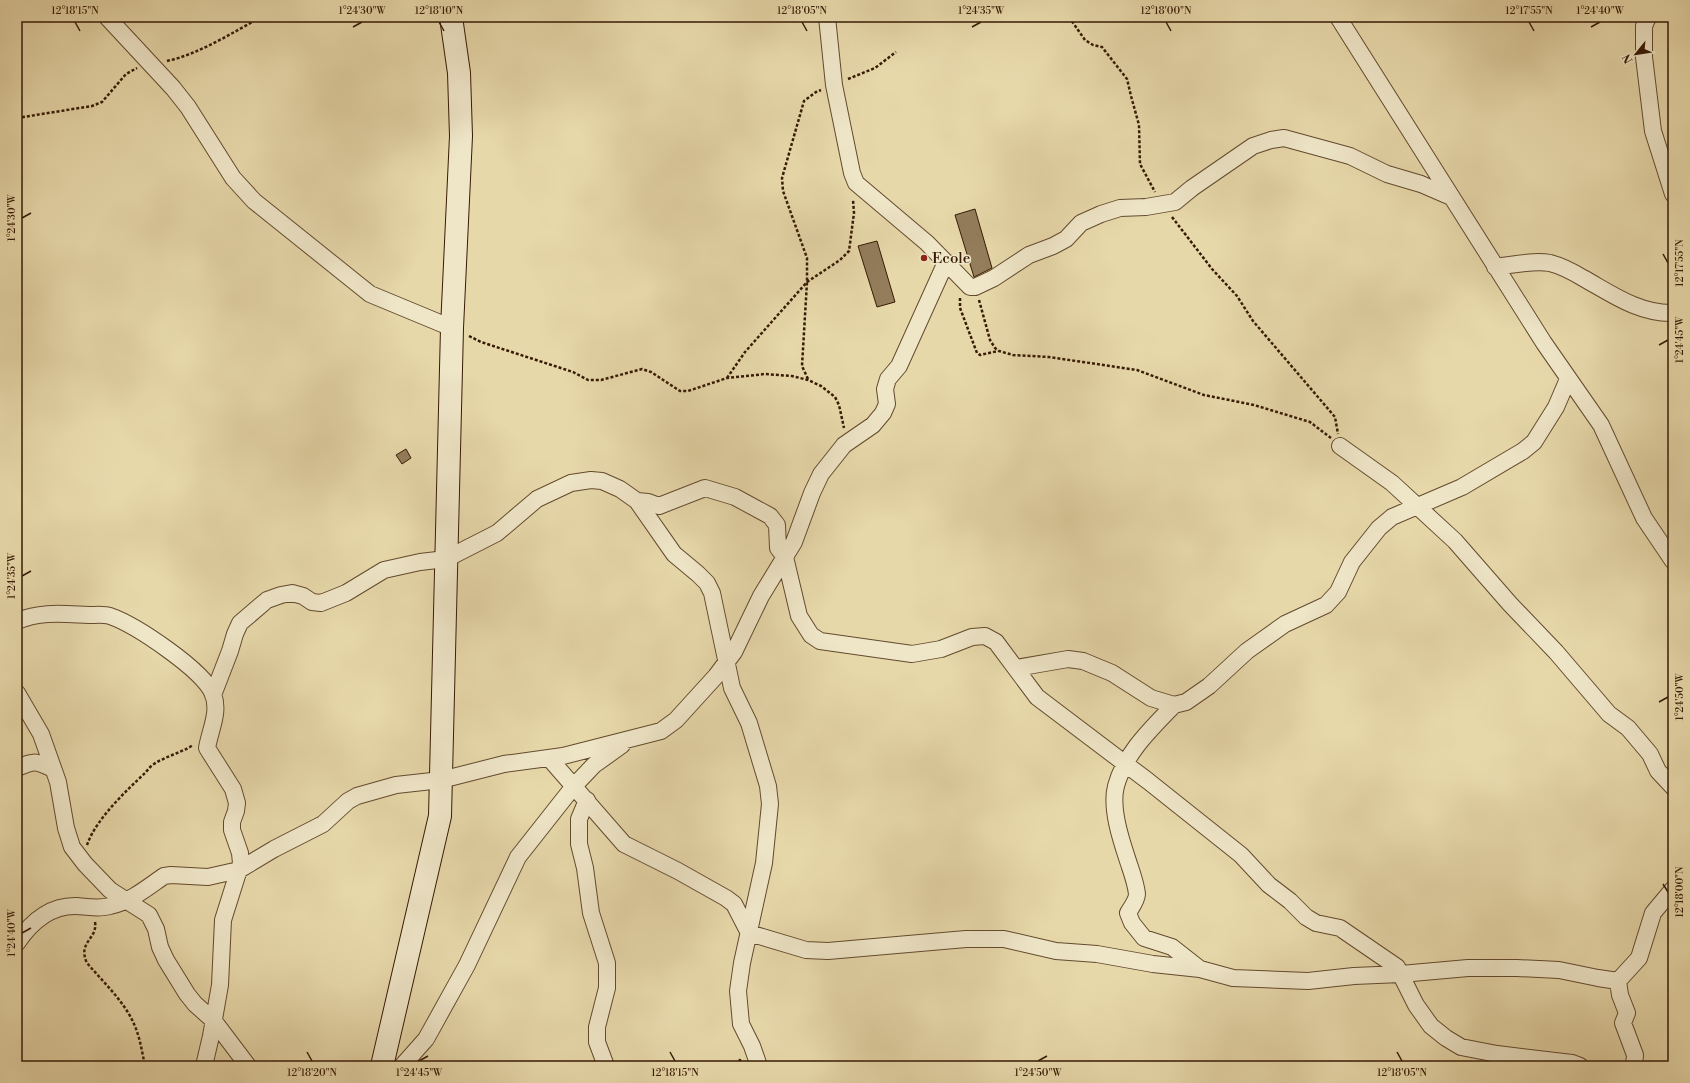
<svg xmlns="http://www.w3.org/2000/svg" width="1690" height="1083" viewBox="0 0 1690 1083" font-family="'Libre Bodoni',serif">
<rect width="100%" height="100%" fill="#e7d8aa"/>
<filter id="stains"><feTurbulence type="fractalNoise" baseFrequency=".005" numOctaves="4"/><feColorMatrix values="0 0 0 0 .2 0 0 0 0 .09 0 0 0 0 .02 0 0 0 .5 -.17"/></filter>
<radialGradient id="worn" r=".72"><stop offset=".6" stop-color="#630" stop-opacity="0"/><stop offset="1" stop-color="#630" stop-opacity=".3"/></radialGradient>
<path fill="#937d5b" stroke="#371a05" d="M975,209L992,268L974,277L955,215Z
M877,241L895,302L877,307L858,246Z
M406,449L411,458L402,464L396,455Z"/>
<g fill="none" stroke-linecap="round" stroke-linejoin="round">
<defs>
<path id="street" d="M107,17L173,88L188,107L233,178L254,201L370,294L452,328
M827,17L834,85L852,173L856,183L927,243L970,287H975L994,278L1029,255L1053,246L1066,239L1081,223L1101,214L1120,208L1146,207L1175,202L1192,188L1253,146L1271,140L1284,138L1350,156L1387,174L1421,184L1451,197
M1338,17L1544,343L1601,425L1644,518L1673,561
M1648,17L1644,26V57L1653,131L1673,194
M1495,267C1512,265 1533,260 1550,263C1562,266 1573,272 1583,278C1612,294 1639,314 1673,313
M1340,446L1392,483L1455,541L1510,604L1556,652L1609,714L1628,728L1650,754L1658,771L1673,787
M637,501L648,502L659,506L705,488L735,497L770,516L777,525L778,548L785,557L799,616L811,635L820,641L912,654L941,649L972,637L985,636L996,642L1037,697L1148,781L1241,855L1269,885L1290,901L1306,917L1316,923L1340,928L1397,967L1416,1005L1431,1026L1446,1038L1461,1047L1497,1054L1572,1063L1580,1066
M17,621C42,611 63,614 89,615C95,615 104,614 110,616C136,625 203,670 213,694C220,712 210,730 207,748L233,789L237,803L236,811L232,822V830L240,853L241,863L223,920L220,985L211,1036L204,1066
M1016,668L1068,659L1083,661L1112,673L1151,698L1174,705L1186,702L1209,686L1247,651L1285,624L1326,605L1338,592L1352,562L1379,528L1392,517L1462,487L1523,451L1534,442L1556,407L1568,379
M17,693L41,734L58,782L66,828L72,847L85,864L110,890L149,915L156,929L160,947L166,960L187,994L195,1004L214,1021L248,1066
M213,695L230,651L235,634L240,623L267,600L281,595L292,593L303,596L312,602L321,603L346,593L384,570L420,562L446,559L497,533L537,499L571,483L591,480L602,481L620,489L637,501L674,554L698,574L707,583L712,593L732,688L749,723L768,786L770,804L764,863L742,963L738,991L741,1024L752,1046L759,1066
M1174,705C1151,729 1125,753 1116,786C1110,809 1122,843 1129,864C1132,873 1136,884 1137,894C1137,900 1131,908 1128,913L1132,923L1144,938L1172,947L1200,969L1233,978L1308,981L1354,976L1401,974L1468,968H1517L1559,970L1598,978L1618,981
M549,758L624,844L678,871L726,898L734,904L749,933L806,950L828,951L966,939H1004L1056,951L1097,954L1153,964L1200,969
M17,768C35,760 36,761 53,769
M587,800L579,819V844L585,868L591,913L607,963V988L597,1027V1042L606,1066
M17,943C31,922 50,905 77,906C87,907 100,909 110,906C130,902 148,887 164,876L171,875L208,877L239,870L274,849L323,824L348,801L357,796L396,785L441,780L504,764L563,756L661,731L676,720L716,676L734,652L761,596L794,542L812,493L821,474L844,445L873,425L883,413L887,404L885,389L888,379L899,366L946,262
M402,1066L426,1039L467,965L518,857L574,786L594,765L622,745
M1634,1066L1635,1055L1623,1023L1627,1013L1620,995L1618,981L1639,958L1653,913L1673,889"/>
<path id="secondary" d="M382,1066L440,816L452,328L461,136L459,73L451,17"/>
</defs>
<use href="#street" stroke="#634a2e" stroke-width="18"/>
<use href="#secondary" stroke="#371a05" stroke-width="24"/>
<path stroke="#371a05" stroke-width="2.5" stroke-dasharray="3 2" stroke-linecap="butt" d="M1069,17L1085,40L1093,45L1102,47L1127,79L1131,96L1139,125L1140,164L1155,192
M167,61C199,54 232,33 261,17
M848,79L875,68L896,52
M17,118L92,106L102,102L126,74L137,68
M1172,217L1212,269L1237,296L1253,321L1335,417L1338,434
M960,298V308L977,353L980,355L998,351
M979,300L990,340L995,348L999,351L1013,355L1049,357L1137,370L1204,395L1254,405L1310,422L1331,438
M469,336L481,342L573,372L588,380H601L642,369L651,372L680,391H688L727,378L765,374L792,376L808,380L821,386L835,397L839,405L844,428
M727,378L745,352L807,282L840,260L849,251L854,213L853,200
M808,379L802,366L807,282V258L783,191L782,178L804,101L816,92L821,90
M87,845C96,819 126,791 145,773C148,770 150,766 154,764C166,756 181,753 193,745
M95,922C98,939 77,942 87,963C103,982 124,1001 134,1024C140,1037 142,1052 145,1066
M739,1066L740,1059"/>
<use href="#street" stroke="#efe6c8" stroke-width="16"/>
<use href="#secondary" stroke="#efe6c8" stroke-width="22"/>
</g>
<path fill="none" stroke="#371a05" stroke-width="1.5" d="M75,22L80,31M439,22L444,31M802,22L807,31M1166,22L1171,31M1529,22L1534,31M353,27L362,22M972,27L981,22M1591,27L1600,22M22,218L31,213M1663,254L1668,263M1659,345L1668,340M22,576L31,571M1659,702L1668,697M1663,884L1668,892M22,933L31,928M307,1052L312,1061M670,1052L675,1061M1397,1052L1402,1061M419,1061L428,1056M1038,1061L1047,1056"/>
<circle fill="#8f2418" stroke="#efe6c8" stroke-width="1.5" cx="924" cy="258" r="4"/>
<g text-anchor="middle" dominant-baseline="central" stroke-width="3" stroke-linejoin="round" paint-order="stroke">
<g font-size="15" fill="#371a05" stroke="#efe6c8" text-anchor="start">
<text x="932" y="258">Ecole</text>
</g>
</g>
<rect width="1690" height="1083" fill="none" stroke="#e7d8aa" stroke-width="44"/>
<g transform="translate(1636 54) rotate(240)" stroke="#efe6c8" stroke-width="3" paint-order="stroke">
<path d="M0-3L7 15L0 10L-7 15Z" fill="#371a05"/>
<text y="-6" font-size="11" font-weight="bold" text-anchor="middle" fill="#371a05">N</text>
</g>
<rect x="22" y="22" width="1646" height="1039" fill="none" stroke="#371a05" stroke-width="1.5"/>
<g font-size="10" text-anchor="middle" fill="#371a05">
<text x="75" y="14">12°18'15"N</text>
<text x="362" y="14">1°24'30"W</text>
<text x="439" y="14">12°18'10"N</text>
<text x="802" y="14">12°18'05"N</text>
<text x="981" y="14">1°24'35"W</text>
<text x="1166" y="14">12°18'00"N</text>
<text x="1529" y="14">12°17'55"N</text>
<text x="1600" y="14">1°24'40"W</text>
<text transform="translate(11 218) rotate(-90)" y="4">1°24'30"W</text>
<text transform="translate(1679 263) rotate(-90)" y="4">12°17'55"N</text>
<text transform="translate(1679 340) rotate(-90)" y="4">1°24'45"W</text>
<text transform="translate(11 576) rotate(-90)" y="4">1°24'35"W</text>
<text transform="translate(1679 697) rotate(-90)" y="4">1°24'50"W</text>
<text transform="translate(1679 892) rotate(-90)" y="4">12°18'00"N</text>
<text transform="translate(11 933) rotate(-90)" y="4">1°24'40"W</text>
<text x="312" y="1076">12°18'20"N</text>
<text x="419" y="1076">1°24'45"W</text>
<text x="675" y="1076">12°18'15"N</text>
<text x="1038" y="1076">1°24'50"W</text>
<text x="1402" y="1076">12°18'05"N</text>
</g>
<rect width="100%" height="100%" filter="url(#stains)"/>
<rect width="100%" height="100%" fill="url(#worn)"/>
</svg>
